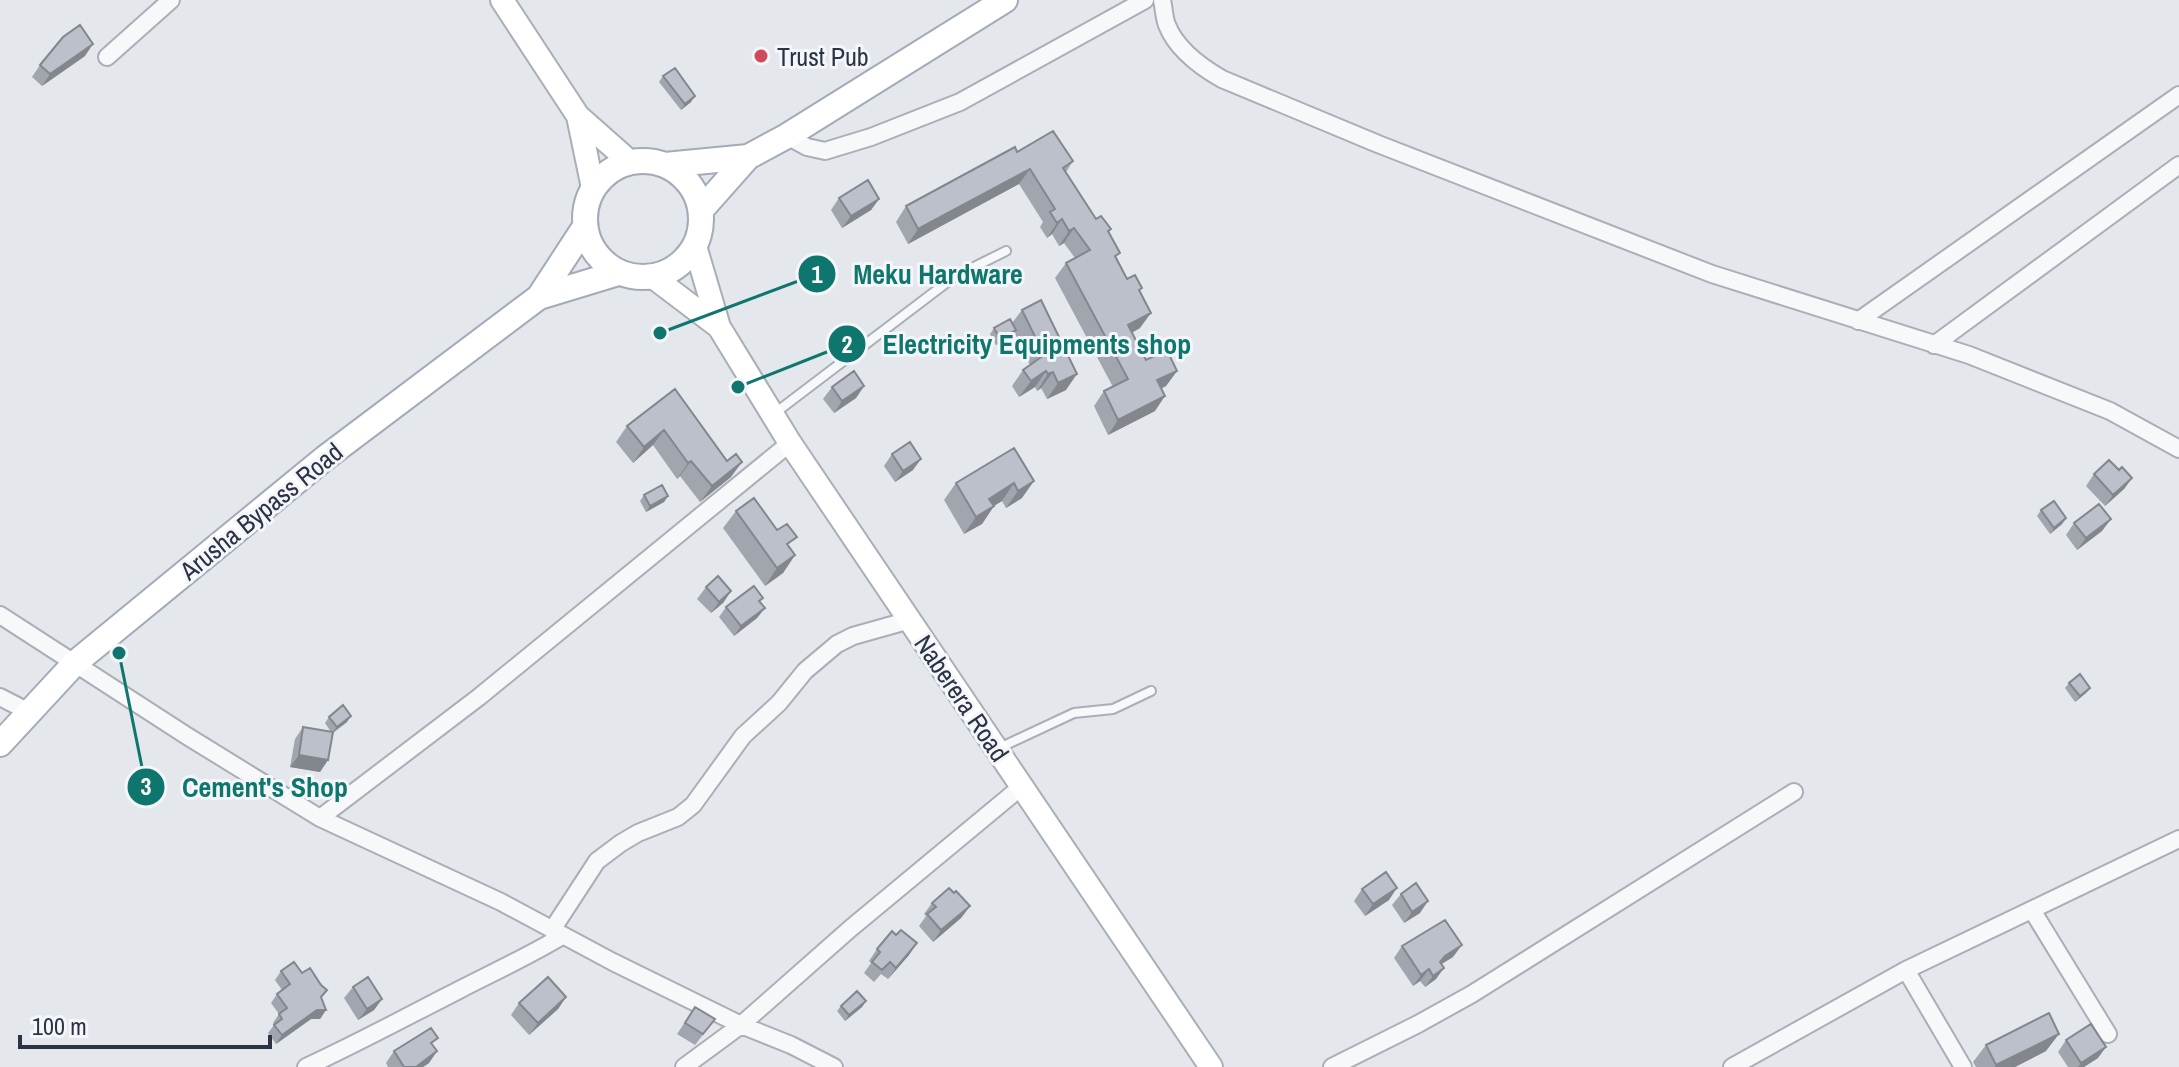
<svg xmlns="http://www.w3.org/2000/svg" width="2179" height="1067" viewBox="0 0 2179 1067" font-family="'Archivo Narrow',sans-serif">
<rect width="100%" height="100%" fill="#e4e7ec"/>
<g fill="none" stroke-linecap="round" stroke-linejoin="round">
<defs>
<path id="lane" d="M775,413L954,277L1006,251
M997,749L1074,713L1113,709L1151,691"/>
<path id="street" d="M1162,0C1164,8 1164,18 1167,25C1176,48 1201,67 1222,79L1378,144L1712,274L1969,355L2110,411L2179,449
M107,57L171,0
M787,136L807,147L825,151L871,137L960,102L1145,0
M1858,321L2179,95
M1934,345L2179,165
M0,615L187,736L320,818L501,902L613,962L741,1025L791,1045L834,1067
M0,697L31,713
M320,818L479,697L790,443
M2032,910L2108,1034
M552,930L597,861L621,843L638,833L678,817L693,805L743,736L779,703L805,671L837,644L853,636L910,620
M1906,970L1963,1067
M306,1067C358,1043 408,1016 459,990C494,972 529,956 562,936
M684,1067L741,1025L851,928L1021,787
M1332,1067L1418,1024L1472,994L1794,792
M1732,1067L1906,970L2179,839"/>
<path id="secondary" d="M502,0L578,116L630,162
M578,116L593,188
M695,246L719,327L790,443L1211,1067
M653,277L719,327"/>
<path id="primary" d="M585 219a58 58 0 1 1 116 0a58 58 0 1 1-116 0Z
M665,165L748,157
M701,210L748,157L787,136L1005,0
M539,297L618,273
M0,744L75,663L325,458L539,297L584,228"/>
</defs>
<use href="#lane" stroke="#a9aeb7" stroke-width="12"/>
<use href="#street" stroke="#a9aeb7" stroke-width="20"/>
<use href="#secondary" stroke="#a9aeb7" stroke-width="26"/>
<use href="#primary" stroke="#a3abb8" stroke-width="28"/>
<use href="#lane" stroke="#f7f8fa" stroke-width="8"/>
<use href="#street" stroke="#f7f8fa" stroke-width="16"/>
<use href="#secondary" stroke="#fff" stroke-width="22"/>
<use href="#primary" stroke="#fff" stroke-width="24"/>
</g>
<path fill="#a1a5ae" d="M85,56L42,86L32,77L40,65Z
M663,76L691,102L681,110L659,82Z
M1017,152L1073,161L1066,172L1096,219L1111,229L1109,233L1117,258L1127,279L1142,288L1140,291V328L1132,333L1146,360L1177,371L1166,386L1161,389L1155,411L1108,435L1094,406L1104,391L1113,387L1055,278L1066,263L1075,258L1064,243L1059,246L1052,234L1047,238L1040,227L1043,222L1019,184L908,244L896,222L906,206Z
M839,198L879,199L871,210L842,228L831,210Z
M1022,310L1066,390L1047,399L1041,388L1037,391L1035,387L1019,397L1012,386L1023,370L1030,365L1014,333L1012,336L996,345L990,334L994,328L1012,323Z
M864,386L856,398L834,413L823,399L832,387Z
M675,389L731,477L700,502L680,476L677,479L653,445L633,463L616,442L627,426Z
M1014,448L1022,498L1006,508L1002,501L994,506L982,524L964,534L944,500L956,483Z
M892,454L913,470L895,482L884,466Z
M2119,470L2132,478L2124,489L2105,506L2086,486L2094,474Z
M644,495L668,496L664,502L646,512L640,501Z
M2041,510L2066,518L2062,524L2050,534L2037,516Z
M736,511L790,547L795,555L783,573L765,586L723,528Z
M2074,523L2102,531L2077,550L2066,535Z
M706,587L731,591L723,603L711,613L697,599Z
M760,602L765,608L757,618L734,636L719,617L726,607Z
M2069,683L2090,688L2086,693L2075,702L2065,688Z
M329,717L347,722L333,733L328,760L320,772L290,767L295,739L303,727L331,732L325,723Z
M1362,889L1389,900L1365,916L1354,901Z
M954,893L970,906L961,918L933,942L919,926L926,916L924,914L932,903Z
M1401,894L1420,913L1404,923L1392,905Z
M1402,946L1453,957L1442,964L1436,979L1425,987L1420,981L1413,986L1394,958Z
M877,949L909,955L888,979L881,974L874,982L864,973L871,963L869,961Z
M281,971L321,998L326,1010L320,1019H311L276,1044L268,1033L274,1025L273,1023L279,1014L271,1003L277,994L282,990L275,980Z
M353,987L382,999L374,1010L358,1020L344,998Z
M566,997L558,1009L529,1035L511,1015L519,1003Z
M866,1001L862,1007L845,1021L837,1011L841,1006Z
M695,1007L715,1019L695,1045L677,1034Z
M2066,1040L2098,1058L2084,1067H2068L2058,1052Z
M433,1045L437,1051L429,1063L423,1067H388L386,1063L394,1051Z
M1986,1045L2046,1051L2015,1067H1976L1973,1062Z"/>
<path fill="#83868d" d="M93,44L85,56L42,86L50,74Z
M695,96L691,102L681,110L685,104Z
M1030,169L1019,184L908,244L918,229Z
M879,199L871,210L842,228L851,216Z
M1062,219L1052,234L1047,238L1057,223Z
M1074,228L1064,243L1059,246L1069,231Z
M1151,313L1140,328L1117,340L1128,325Z
M1016,330L1012,336L996,345L1000,339Z
M1046,371L1035,387L1019,397L1031,381Z
M1177,371L1166,386L1146,395L1157,380Z
M1053,372L1041,388L1037,391L1048,374Z
M1077,374L1066,390L1047,399L1058,383Z
M864,386L856,398L834,413L842,401Z
M1165,396L1155,411L1108,435L1118,420Z
M664,430L653,445L633,463L644,447Z
M921,459L913,470L895,482L903,471Z
M691,461L680,476L677,479L688,463Z
M742,462L731,477L700,502L712,486Z
M2132,478L2124,489L2105,506L2113,495Z
M1034,481L1022,498L1006,508L1018,491Z
M1014,483L1002,501L977,516L989,499Z
M668,496L664,502L646,512L650,506Z
M994,506L982,524L964,534L976,517Z
M2066,518L2062,524L2050,534L2054,528Z
M2111,519L2102,531L2077,550L2086,538Z
M795,555L783,573L765,586L777,568Z
M731,591L723,603L711,613L719,602Z
M765,608L757,618L734,636L741,626Z
M2090,688L2086,693L2075,702L2080,696Z
M351,716L347,722L332,733L337,727Z
M299,755L328,760L320,772L290,767Z
M1397,888L1389,900L1365,916L1373,904Z
M1428,901L1420,913L1404,923L1412,912Z
M970,906L961,918L933,942L941,930Z
M917,943L909,955L888,979L896,968Z
M1462,945L1453,957L1436,967L1445,956Z
M1444,968L1436,979L1425,987L1433,976Z
M1429,969L1420,981L1413,986L1421,975Z
M566,997L558,1009L529,1035L538,1023Z
M382,999L374,1010L358,1020L367,1009Z
M866,1001L862,1007L845,1021L849,1015Z
M317,1010H326L320,1019H311L276,1044L282,1035Z
M2059,1034L2046,1051L2015,1067H1995L1996,1065Z
M2106,1047L2098,1058L2084,1067H2078L2081,1063Z
M437,1051L429,1063L423,1067H416Z"/>
<path fill="#bbc0ca" stroke="#83868d" stroke-width="2" d="M80,25L93,44L50,74L40,65L63,37Z
M675,68L695,96L685,104L663,76Z
M1053,131L1073,161L1063,168L1096,219L1101,216L1111,229L1108,231L1120,253L1115,256L1127,279L1135,275L1142,288L1139,290L1151,313L1128,325L1146,360L1167,350L1177,371L1157,380L1165,396L1118,420L1104,391L1128,379L1066,263L1090,250L1074,228L1069,231L1062,219L1057,223L1050,212L1055,209L1030,169L918,229L906,206L1015,147L1017,152Z
M868,180L879,199L851,216L839,198Z
M1041,300L1077,374L1058,383L1053,372L1048,374L1046,371L1031,381L1023,370L1044,355L1022,310Z
M1010,319L1016,330L1000,339L994,328Z
M854,371L864,386L842,401L832,387Z
M675,389L727,461L736,454L742,462L712,486L691,461L688,463L664,430L644,447L627,426Z
M910,442L921,459L903,471L892,454Z
M1014,448L1034,481L1018,491L1014,483L989,499L994,506L976,517L956,483Z
M2109,460L2119,470L2122,467L2132,478L2113,495L2094,474Z
M662,485L668,496L650,506L644,495Z
M754,498L777,530L787,524L797,537L787,544L795,555L777,568L736,511Z
M2054,501L2066,518L2054,528L2041,510Z
M2099,504L2111,519L2086,538L2074,523Z
M718,576L731,591L719,602L706,587Z
M754,586L763,598L759,601L765,608L741,626L726,607Z
M2080,674L2090,688L2080,696L2069,683Z
M343,705L351,716L337,727L329,717Z
M303,727L333,732L328,760L299,755Z
M1386,872L1397,888L1373,904L1362,889Z
M1416,883L1428,901L1412,912L1401,894Z
M949,888L954,893L956,891L970,906L941,930L927,914L936,907L932,903Z
M1445,920L1462,945L1445,956L1440,962L1444,968L1433,976L1429,969L1421,975L1402,946Z
M901,930L917,943L896,968L890,962L882,970L872,962L880,952L877,949L892,931L896,935Z
M294,962L302,973L310,968L321,985L327,990L321,997L326,1010H317L282,1035L274,1025L282,1019L279,1014L287,1008L277,994L290,984L281,971Z
M368,977L382,999L367,1009L353,987Z
M548,977L566,997L538,1023L519,1003Z
M857,991L866,1001L849,1015L841,1006Z
M695,1007L715,1019L703,1034L685,1023Z
M2049,1013L2059,1034L1996,1065L1986,1045Z
M2091,1024L2106,1047L2081,1063L2066,1040Z
M431,1028L438,1038L431,1043L437,1051L416,1067H404L394,1051Z"/>
<circle fill="#d1495b" stroke="#f4f6f9" stroke-width="3" cx="761" cy="56" r="8"/>
<g text-anchor="middle" dominant-baseline="central" stroke-width="6" stroke-linejoin="round" paint-order="stroke">
<g font-size="26" fill="#2b3445" stroke="#f4f6f9" text-anchor="start">
<text x="777" y="56">Trust Pub</text>
</g>
<g font-size="26" fill="#2b3445" stroke="#f4f6f9">
<text transform="translate(261 511) rotate(-39)">Arusha Bypass Road</text>
<text transform="translate(962 698) rotate(56)">Naberera Road</text>
</g>
</g>
<path fill="none" stroke="#0f766e" stroke-width="3" d="M660 333L817 274M738 387L847 344M119 653L146 787"/>
<g fill="#0f766e" stroke="#f4f6f9" stroke-width="3">
<circle cx="660" cy="333" r="8"/>
<circle cx="738" cy="387" r="8"/>
<circle cx="119" cy="653" r="8"/>
<circle cx="817" cy="274" r="20"/>
<circle cx="847" cy="344" r="20"/>
<circle cx="146" cy="787" r="20"/>
</g>
<g font-size="24" text-anchor="middle" font-weight="bold" fill="#fff">
<text x="817" y="283">1</text>
<text x="847" y="353">2</text>
<text x="146" y="795">3</text>
</g>
<g font-size="28" text-anchor="middle" font-weight="bold" fill="#0f766e" stroke="#f4f6f9" stroke-width="6" stroke-linejoin="round" paint-order="stroke">
<text x="938" y="284">Meku Hardware</text>
<text x="1037" y="354">Electricity Equipments shop</text>
<text x="265" y="797">Cement's Shop</text>
</g>
<path d="M20 1035v12h250v-12" fill="none" stroke="#2b3445" stroke-width="4"/>
<text x="32" y="1035" font-size="24" fill="#2b3445" stroke="#f4f6f9" stroke-width="6" paint-order="stroke">100 m</text>
</svg>
